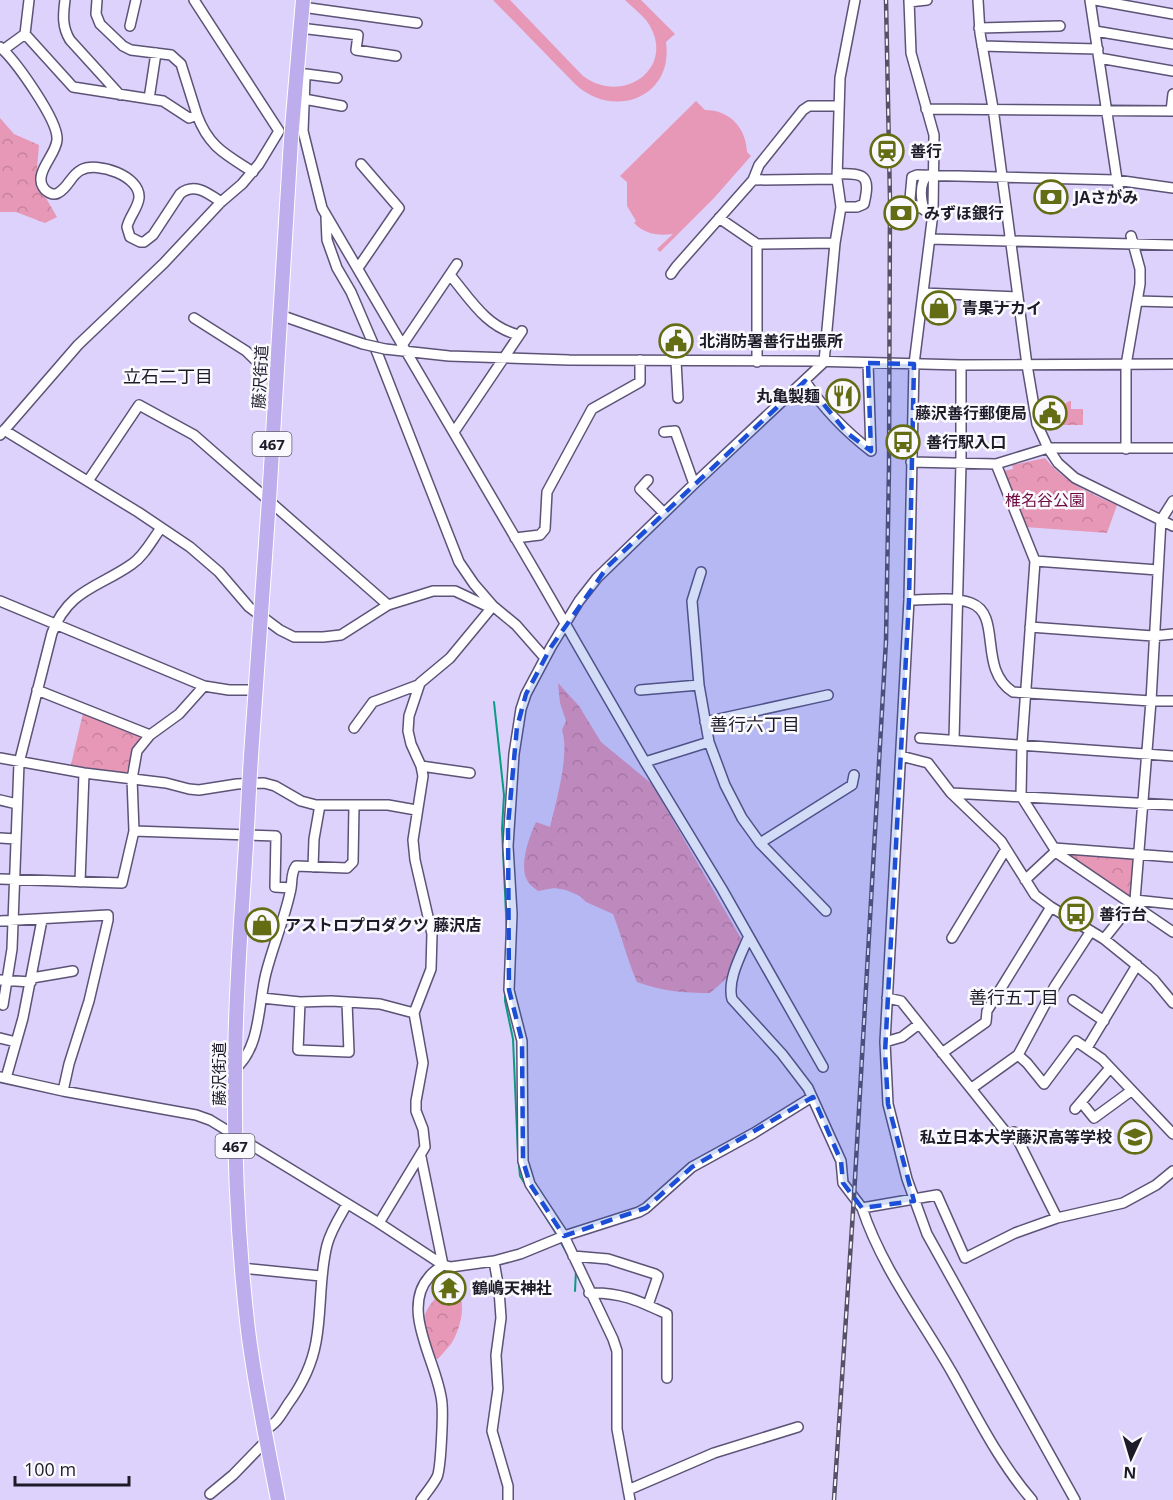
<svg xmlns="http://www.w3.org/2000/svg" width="1173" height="1500" viewBox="0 0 1173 1500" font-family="'Open Sans','Noto Sans JP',sans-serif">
<defs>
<pattern id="forest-crowns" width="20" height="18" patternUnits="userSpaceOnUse" patternTransform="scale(1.5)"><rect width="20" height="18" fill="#e798b6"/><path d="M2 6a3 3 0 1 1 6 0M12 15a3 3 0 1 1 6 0" fill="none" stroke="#c6829c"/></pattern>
</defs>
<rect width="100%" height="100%" fill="#dcd2fb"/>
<path fill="url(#forest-crowns)" d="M0,118L14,134L39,145L36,181L57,217L45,223L16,212H0Z
M1069,401H1071V409H1083V425H1060L1061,407Z
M1045,458C1064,482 1089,493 1117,505L1107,533L1025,527L1003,471L1013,469L1012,465Z
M558,683L579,706L601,742L652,784L743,942L726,979L710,993C684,993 661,991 637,982C627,959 622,937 613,914L586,902L580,896L566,890L554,888L538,891C534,888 529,884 527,880C519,865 529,837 536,822L550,827C556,802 570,754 562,730L566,721L560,703Z
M83,713L143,736L133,751L125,777L70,769Z
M1066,854L1135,859L1131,898Z
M446,1288C449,1289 452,1289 455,1291C469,1302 459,1332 451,1344C447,1349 442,1354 438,1359L431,1357L420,1345C422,1318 424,1307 446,1288Z"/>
<path fill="#e798b6" d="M493,0H510L583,76C622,105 673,70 651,28C646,17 633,8 625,0H641L675,34L666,42C674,98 613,120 575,84Z
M696,101L705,110C730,110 746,128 747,152L751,156L714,198L660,252L657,249L673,234C657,236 645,234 634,223L636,221L627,206V182L620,176Z"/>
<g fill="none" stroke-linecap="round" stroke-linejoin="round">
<path stroke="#0a9c83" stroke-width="2" d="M494,702L504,795L502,829L507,935
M505,991V1001L513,1039L518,1155L520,1176L527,1187
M533,1197L557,1235
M560,1241L569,1257
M575,1291L576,1270"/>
<defs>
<path id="minor" d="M29,0L25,34L73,87L163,101L189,118L197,115L181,64L171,55L131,50L123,46L100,24L96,14L97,0
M65,0C63,15 62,27 70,40L120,95
M194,0L279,131
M909,0L911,53L934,135L933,213L914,364L909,600L885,1042L888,1104L907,1179L927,1234L1075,1500
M978,0L980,33L993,108L1027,365L1037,424L1048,448L1058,463L1075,478L1173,526
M1090,0L1119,193
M1095,0L1173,14
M909,2L927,0
M302,7L417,23
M130,26L136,0
M300,28L358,35L356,50L396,56
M979,28L1060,26
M1095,31L1173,44
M982,46L1098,49
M0,47C15,60 59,121 57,140C56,155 34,173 43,187C46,192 53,196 58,193C68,188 71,175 81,170C97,161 141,176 139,198C138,208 129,217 127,227L130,237L140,242H144L153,235L180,194C194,182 208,193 221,202
M3,50L25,34
M1099,58L1173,71
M296,78L305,79L303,131L322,208L536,573L645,762L722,889L823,1067
M305,79L306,74L337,78
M149,99L156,53
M304,99L342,106
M926,109L1173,111
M1171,111L1173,94
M197,115C209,147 225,154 253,172
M838,174C864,173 871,175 864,204L857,207H841
M753,180L837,179
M924,210C921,199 919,183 928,175
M933,213L911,204L910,199L912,177L917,175L1116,180L1173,188
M326,217L327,240L337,268L351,292L378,355L459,562L474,584L493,606L516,625L545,658
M719,218L757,244L835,243
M930,239L1173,245
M757,244V362
M358,268L399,208L361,164
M671,274L676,267L753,180L759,165L803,110L809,106H839
M450,275C471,300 486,327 519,335
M923,293L1018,297
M1137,301L1173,302
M280,315L363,344
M194,318L246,351L276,380
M403,344L457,264
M385,349L449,356L569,360L811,361L961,365L1173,364
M676,361L678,398
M805,381C823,408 845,431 871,451L868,363
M4,430L138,512L190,547L219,572L249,607L280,630L294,637H323L341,635L388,605L433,591H455L491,608
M454,432L522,331
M664,432L675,431L694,484
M0,435L78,345L164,263L221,202L242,184L259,164L279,131
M1126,449V365L1140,284V269L1131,236
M911,462L996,464L1048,448H1173
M996,464L1035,561L1022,744L1021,796L1054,848L1060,855L1173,932
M648,480L640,489L664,513
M88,481L139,405L194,435L388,605
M515,538L540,535L545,529L547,492L592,409L640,382V360
M1035,561L1158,570
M701,572L692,601L699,685L709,742L725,785L742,818L760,843L826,911
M909,600C928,600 953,596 971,603C1003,615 977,669 1013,692L1151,701H1173
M0,601L204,686
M1030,627L1153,636L1173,634
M37,690L150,735
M640,690L699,685
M705,722L828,695
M354,728L373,702L418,685
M920,738L1173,756
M954,740L961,463V365
M901,756L928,763L951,793L1001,841L1035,895L1051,907L1104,939L1135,964L1154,980L1173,1003
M0,758L84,773L166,783L189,789L199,790L237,784L264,783L275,786L301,801L316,805H388L416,810
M645,762L709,742
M421,766L470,773
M951,793L1173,805
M0,800L17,804
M134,831L276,836L275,887L291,888
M0,838L16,839
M760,843L852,785L854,775
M1054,848L1173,857
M313,867L314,839L320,805
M0,879L122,883L134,831L132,779L137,751L150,735L179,714L204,686L229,690H256
M1025,880L1056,851
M80,882L84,773
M1135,900L1173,904
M0,921L108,915V920L89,1001L69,1064L63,1091
M748,938C741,955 727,980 732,999L782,1054L808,1088L841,1161L843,1183L862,1208L937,1195L965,1258L1015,1233L1057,1218L1123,1203L1156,1185L1173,1171
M952,938L1006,849
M1104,939L1135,900L1151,701L1161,520L1173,501
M32,978L73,971
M0,980L31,982
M262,998L300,1002L331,1001L380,1004L414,1013
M887,998L901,1001L1008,1135L1014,1132L1057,1218
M1073,1000L1104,1021
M300,1002L298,1050L349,1052L347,1002
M3,1005L12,949L19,763L52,633C69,589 98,588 132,564C144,556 152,540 161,528
M0,1038L16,1042
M885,1042L902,1037L919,1024
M1087,1048L1137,965
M942,1053L986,1022L987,1011L1051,907
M1018,1055L1027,1063L1044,1084L1076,1041L1102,1059L1173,1134
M235,1069C261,1047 258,1004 266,973C273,946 284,920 290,893C293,883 290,874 296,866L347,868L353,862L354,806
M0,1077L63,1091L196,1115L210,1120L379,1223L443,1265L451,1267L494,1261L520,1254L564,1236L639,1212L646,1208L692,1167L754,1133L812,1097
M6,1078L23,1018L42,920
M972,1088L1018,1055L1055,986L1091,931
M1081,1102L1094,1118L1131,1091
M1075,1109L1110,1068
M421,1157L443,1265C438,1269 432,1272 429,1277C399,1311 440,1367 442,1404C443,1415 441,1469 437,1477C433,1485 426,1493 421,1500
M862,1208C882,1269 923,1321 954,1376C978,1419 1000,1463 1032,1500
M379,1223L425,1147L423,1129L416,1111V1101L423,1063L414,1013L431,969L432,934L415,860L413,840L423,776L421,766L411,744L408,731L409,716L420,683L450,658L493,606
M573,1256L608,1259L655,1274L658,1276L648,1305
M494,1261L499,1290L501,1318L496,1355L498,1389L492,1431L508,1486V1500
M242,1268L321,1276
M589,1293C621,1292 639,1301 667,1314V1378
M264,1430C276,1425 281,1415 288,1404C302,1385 312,1365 316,1342C322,1310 319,1277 327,1245C331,1230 339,1218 347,1204
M628,1490L714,1453L798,1427
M210,1494L233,1475L266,1441
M630,1500L617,1429V1351L613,1339L564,1236L530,1184L523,1161L522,1041L509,990L512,914L508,846L514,754L521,709L526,694L551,647L579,601L597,578L694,484L824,362L835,243L841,207L837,179L840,78L855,0"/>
<path id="highway" d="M251,756L269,500L291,140L303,0
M249,789C245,882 235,977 235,1071C234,1157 238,1244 248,1330C255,1387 267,1443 278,1500"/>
</defs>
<use href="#minor" stroke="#5c5376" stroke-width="12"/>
<use href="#highway" stroke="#fff" stroke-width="16"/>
<use href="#minor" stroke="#fff" stroke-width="9"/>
<use href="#highway" stroke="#bdaded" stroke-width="14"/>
<defs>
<path id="rail" d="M834,1500L854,1196L886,641L889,466L890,201L886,0"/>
</defs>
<use href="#rail" stroke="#565167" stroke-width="4.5"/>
<use href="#rail" stroke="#faf9fe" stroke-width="2" stroke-dasharray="7" stroke-linecap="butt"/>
<defs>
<path id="minor-bridge" d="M363,344L385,349"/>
<path id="highway-bridge" d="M249,789L251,756"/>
</defs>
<use href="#minor-bridge" stroke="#5c5376" stroke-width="12" stroke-linecap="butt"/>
<use href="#highway-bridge" stroke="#fff" stroke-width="16" stroke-linecap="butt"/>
<use href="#minor-bridge" stroke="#fff" stroke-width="9"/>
<use href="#highway-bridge" stroke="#bdaded" stroke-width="14"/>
</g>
<path fill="#1d4ed8" fill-opacity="0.2" stroke="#1d4ed8" stroke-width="4.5" stroke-dasharray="12 8" stroke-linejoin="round" d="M868,363L914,364L909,600L885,1053L888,1104L914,1201L862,1208L843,1183L841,1161L813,1097L692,1167L646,1208L564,1236L530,1184L523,1161L522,1041L509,990L508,825L517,727L526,694L551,647L608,566L805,381L847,433L871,451Z"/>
<defs>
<symbol id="station-ring" viewBox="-11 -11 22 22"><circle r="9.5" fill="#faf9fe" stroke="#646d13" stroke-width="1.5"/><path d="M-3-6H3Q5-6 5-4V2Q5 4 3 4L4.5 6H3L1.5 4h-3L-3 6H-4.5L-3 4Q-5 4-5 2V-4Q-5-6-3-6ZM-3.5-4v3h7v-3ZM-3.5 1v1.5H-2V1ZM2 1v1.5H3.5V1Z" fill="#646d13"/></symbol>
<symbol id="bank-ring" viewBox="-11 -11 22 22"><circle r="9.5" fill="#faf9fe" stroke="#646d13" stroke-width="1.5"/><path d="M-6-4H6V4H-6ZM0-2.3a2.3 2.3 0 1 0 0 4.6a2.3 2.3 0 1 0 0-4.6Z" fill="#646d13"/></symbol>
<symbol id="shop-ring" viewBox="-11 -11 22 22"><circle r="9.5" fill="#faf9fe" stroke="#646d13" stroke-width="1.5"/><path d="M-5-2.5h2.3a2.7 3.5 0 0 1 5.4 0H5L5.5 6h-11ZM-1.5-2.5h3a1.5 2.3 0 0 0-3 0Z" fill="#646d13"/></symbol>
<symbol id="civic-ring" viewBox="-11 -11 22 22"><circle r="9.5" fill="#faf9fe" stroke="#646d13" stroke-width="1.5"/><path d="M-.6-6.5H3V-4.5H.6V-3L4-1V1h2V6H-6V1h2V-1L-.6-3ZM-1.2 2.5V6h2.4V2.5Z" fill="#646d13"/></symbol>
<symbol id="restaurant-ring" viewBox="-11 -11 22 22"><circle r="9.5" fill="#faf9fe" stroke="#646d13" stroke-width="1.5"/><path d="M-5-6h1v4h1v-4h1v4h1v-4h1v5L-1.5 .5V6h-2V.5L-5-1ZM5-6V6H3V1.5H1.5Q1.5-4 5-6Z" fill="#646d13"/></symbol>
<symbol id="bus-ring" viewBox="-11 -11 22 22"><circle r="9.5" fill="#faf9fe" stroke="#646d13" stroke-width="1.5"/><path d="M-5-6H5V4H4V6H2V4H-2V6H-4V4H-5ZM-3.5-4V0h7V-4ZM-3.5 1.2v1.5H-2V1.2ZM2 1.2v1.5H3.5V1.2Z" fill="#646d13"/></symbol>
<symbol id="school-ring" viewBox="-11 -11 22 22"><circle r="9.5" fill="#faf9fe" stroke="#646d13" stroke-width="1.5"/><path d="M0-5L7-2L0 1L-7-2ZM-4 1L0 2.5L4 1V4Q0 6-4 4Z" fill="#646d13"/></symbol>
<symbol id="temple-ring" viewBox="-11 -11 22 22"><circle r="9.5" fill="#faf9fe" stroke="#646d13" stroke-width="1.5"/><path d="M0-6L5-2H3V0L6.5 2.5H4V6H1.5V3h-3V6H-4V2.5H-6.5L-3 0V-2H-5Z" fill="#646d13"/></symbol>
</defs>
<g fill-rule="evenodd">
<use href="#station-ring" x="868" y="132" width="38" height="38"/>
<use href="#bank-ring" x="1032" y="178" width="38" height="38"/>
<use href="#bank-ring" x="882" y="194" width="38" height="38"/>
<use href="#shop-ring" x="920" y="289" width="38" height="38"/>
<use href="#civic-ring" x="657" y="322" width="38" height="38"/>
<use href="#restaurant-ring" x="824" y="377" width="38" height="38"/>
<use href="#civic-ring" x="1031" y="394" width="38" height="38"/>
<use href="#bus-ring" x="884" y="423" width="38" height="38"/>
<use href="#bus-ring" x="1057" y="895" width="38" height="38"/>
<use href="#shop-ring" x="243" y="906" width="38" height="38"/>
<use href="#school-ring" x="1116" y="1118" width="38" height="38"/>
<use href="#temple-ring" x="430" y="1269" width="38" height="38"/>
</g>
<g text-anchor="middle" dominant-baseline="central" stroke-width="5" stroke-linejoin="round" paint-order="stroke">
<g fill="#faf9fe" stroke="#605e69" stroke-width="1.5">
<rect x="252.5" y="432" width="39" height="24" rx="4.5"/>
<rect x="215.5" y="1134" width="39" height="24" rx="4.5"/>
</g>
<g font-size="15" font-weight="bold" fill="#1e1b29">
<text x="272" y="444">467</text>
<text x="235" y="1146">467</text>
</g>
<g font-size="16" font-weight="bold" fill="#1e1b29" stroke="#faf9fe" text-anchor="start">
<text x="910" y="151">善行</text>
<text x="1074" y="197">JAさがみ</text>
<text x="924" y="213">みずほ銀行</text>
<text x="962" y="308">青果ナカイ</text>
<text x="699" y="341">北消防署善行出張所</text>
<text x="820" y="396" text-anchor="end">丸亀製麺</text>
<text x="1027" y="413" text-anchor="end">藤沢善行郵便局</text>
<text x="926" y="442">善行駅入口</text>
<text x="1099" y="914">善行台</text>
<text x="285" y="925">アストロプロダクツ 藤沢店</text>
<text x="1112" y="1137" text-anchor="end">私立日本大学藤沢高等学校</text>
<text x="472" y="1288">鶴嶋天神社</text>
</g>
<g font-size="16" fill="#1e1b29" stroke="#faf9fe">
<text transform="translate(260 377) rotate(-87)">藤沢街道</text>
<text transform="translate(219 1074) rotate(-90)">藤沢街道</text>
</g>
<g font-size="16" fill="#700b41" stroke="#faf9fe">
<text x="1045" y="500">椎名谷公園</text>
</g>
<g font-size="18" fill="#1e1b29" stroke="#faf9fe">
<text x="168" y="376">立石二丁目</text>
<text x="755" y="724">善行六丁目</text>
<text x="1014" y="997">善行五丁目</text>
</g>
</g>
<g transform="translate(1131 1458) rotate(184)" stroke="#faf9fe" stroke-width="4.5" paint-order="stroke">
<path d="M0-4.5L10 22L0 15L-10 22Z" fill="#1e1b29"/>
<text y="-9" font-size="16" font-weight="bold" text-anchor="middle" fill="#1e1b29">N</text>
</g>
<path d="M15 1476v9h114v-9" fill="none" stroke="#1e1b29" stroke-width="3"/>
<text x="24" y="1476" font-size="18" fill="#1e1b29" stroke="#faf9fe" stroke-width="4.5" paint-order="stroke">100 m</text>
</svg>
